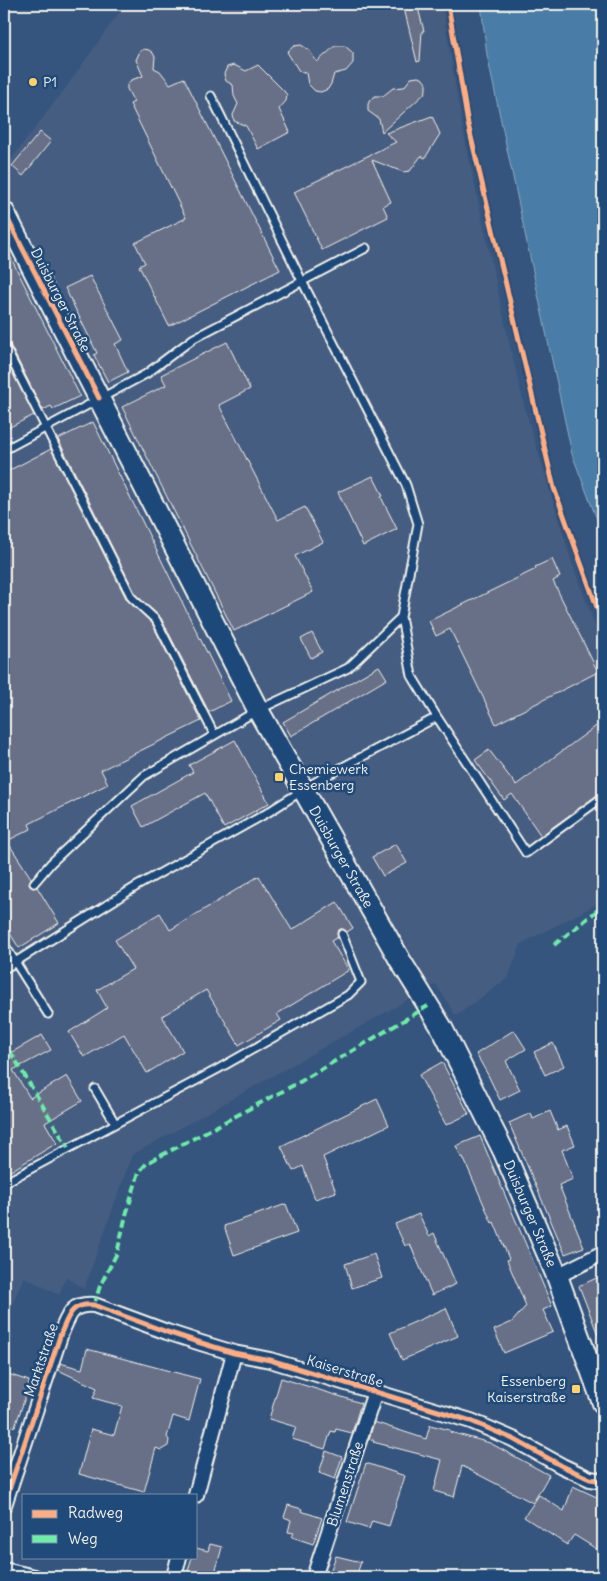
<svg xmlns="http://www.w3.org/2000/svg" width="607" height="1581" viewBox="0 0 607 1581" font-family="Delius,sans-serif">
<rect width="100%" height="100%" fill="#35557e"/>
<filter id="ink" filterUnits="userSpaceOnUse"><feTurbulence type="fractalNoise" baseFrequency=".02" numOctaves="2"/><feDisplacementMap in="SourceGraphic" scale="10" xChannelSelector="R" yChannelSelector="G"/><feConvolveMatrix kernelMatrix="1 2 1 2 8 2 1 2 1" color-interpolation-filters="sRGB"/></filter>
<g filter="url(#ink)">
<path fill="#445d81" d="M125,4H442L463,131L506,328L525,409L571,560L603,647V901L521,944L508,978L456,1016L436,984L132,1155L84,1289L66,1277L59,1295L24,1277L4,1323V173L9,162L67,86Z"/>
<path fill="#497ca6" stroke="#8dabc0" d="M481,4H603V535L572,454L487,55Z"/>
<path fill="#677088" stroke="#f4f1e8" d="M403,4H417L424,31H422L420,61L417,62Z
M301,45L309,50L317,62L335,46H345L353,53V63L346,71L334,74L331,84L328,89L321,92L315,91L308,84L306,73L299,71L287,52L294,46Z
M144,49L149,50L153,53L155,57L154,68L160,71L170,84L184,78L280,270L169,326L139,266L145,263L135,243L186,218L130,104L134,102L127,89V85L131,80L143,76L136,60L140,51Z
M234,65L246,71L258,65L284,91L287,95L286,101L279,109L290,132L258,149L246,126L234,121L233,115L238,104L234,96L233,85L226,81L224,74L227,67Z
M418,77L422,78L426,83V90L424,94L382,132L379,119L368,111V104L370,100L375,96H383L393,88L404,87L411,78Z
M432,116L440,134L425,158L421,156L410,171L403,172L372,160L391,202L383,206L388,217L322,250L294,192L396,142L386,133Z
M40,132L51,141L23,176L12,166Z
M4,244L80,396L53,409L51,406L43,410L9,343L4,340Z
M90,276L123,340L115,344L128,372L108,382L94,355L97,353L65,288Z
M227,342L250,389L219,405L278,520L305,507L323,542L295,556L313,592L234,631L122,407L166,385L161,375Z
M4,356L34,415L4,430Z
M93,422L231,701L209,712L161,618L136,595L58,439Z
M51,449L127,600L152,623L201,721L101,770L108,784L29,824L31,829L7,841L31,878L29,885L33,888L37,887L59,923L19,948L4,924V473Z
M373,476L383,496L381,497L397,529L363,546L338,492Z
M552,559L560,577L553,581L598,672L496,724L450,629L436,636L429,621L536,569L535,567Z
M312,633L322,652L311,658L301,639Z
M379,666L387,679L291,736L283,722Z
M603,721V791L541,836L512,794L504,800L475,760L489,750L516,785Z
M235,740L269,803L224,828L205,793L143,827L132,806L193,772L189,765Z
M396,844L407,863L383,876L372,857Z
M259,876L292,930L337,902L353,928L347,932L343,929H340L337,933L338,937L331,941L349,970L277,1014L281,1020L239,1045L206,990L162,1016L183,1051L147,1073L124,1034L84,1057L69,1032L107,1008L97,990L133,969L115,940L160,913L170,930Z
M514,1030L526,1049L506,1061L520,1090L500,1100L488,1075L476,1054Z
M42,1035L51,1050L13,1070L30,1098L67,1076L82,1101L45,1123L57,1143L4,1175V1054L5,1056Z
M553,1043L564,1066L545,1075L534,1052Z
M442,1062L469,1114L446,1125L419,1075Z
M377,1099L389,1125L323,1157L336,1192L315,1199L303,1166L293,1171L281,1146Z
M550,1111L558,1130L567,1126L575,1145L562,1150L573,1179L559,1185L584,1247L565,1254L509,1123L531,1113L533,1119Z
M480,1136L552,1306L543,1310L553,1332L504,1353L494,1330L512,1322L526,1306L507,1260L509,1259L494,1222L492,1223L463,1157H461L456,1146Z
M286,1204L297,1233L234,1255L224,1226Z
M419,1214L429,1236L434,1233L456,1284L432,1295L410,1244L405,1246L395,1224Z
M374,1254L382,1278L352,1288L345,1264Z
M603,1275V1344L602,1345L579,1286Z
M446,1308L458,1336L402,1360L390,1333Z
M87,1349L200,1379L189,1421L173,1416L167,1437L169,1440L168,1446L161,1450L156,1448L144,1492L79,1474L91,1429L114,1435L122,1406L93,1398L97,1388L58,1370L60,1363L82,1369Z
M8,1374L29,1381V1386L15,1427L4,1423V1386Z
M281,1378L361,1403L352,1433L336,1429L335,1432L331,1431L325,1449L292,1439L296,1427L269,1419Z
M374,1422L426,1439L430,1425L450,1430V1432L490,1443L549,1475L533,1503L462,1466L454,1497L434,1491L442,1460L373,1442L374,1440L369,1439Z
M326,1451L342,1457L335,1479L319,1473Z
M366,1463L405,1476L389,1526L372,1521L369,1529L347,1522Z
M573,1486L603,1500V1553L574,1535L567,1545L524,1517L539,1495L564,1511Z
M288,1505L302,1509L301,1511L322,1518L313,1544L292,1537L294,1533L288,1532L291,1520L284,1517Z
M210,1544L222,1547L214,1577H186L192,1557H196V1548L208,1551Z
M336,1556L361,1562L356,1577H328Z"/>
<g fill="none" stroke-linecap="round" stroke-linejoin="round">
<defs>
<path id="service" d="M4,345L132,598L156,620L214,734
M4,450L146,374L194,338L366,248
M401,617L412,676L437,717L526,853L603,797
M34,883L51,863L144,776L258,710L348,668L401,617L418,524L406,485L302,281L211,96
M4,944L48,1014
M4,969L137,886L267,813L322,778L437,717
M95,1089L115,1123
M4,1183L218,1069L348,995L361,982L342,934"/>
<path id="minor" d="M557,1276L603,1253
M196,1495L234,1353
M4,1505L61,1333C69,1315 71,1303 94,1305L167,1332L201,1343L234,1353L270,1360L471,1421L513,1439L562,1466L590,1479L603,1481
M4,1570L35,1577
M174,1577L179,1557
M314,1577L375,1392"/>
<g id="secondary">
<path id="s1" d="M4,212L258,710L400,960L442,1028L504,1152L557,1276L603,1403"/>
</g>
</defs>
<use href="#service" stroke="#f4f1e8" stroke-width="11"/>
<use href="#minor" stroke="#f4f1e8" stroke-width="18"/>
<use href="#secondary" stroke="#f4f1e8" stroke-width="24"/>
<use href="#service" stroke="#1f4a7a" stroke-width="7"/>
<use href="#minor" stroke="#1f4a7a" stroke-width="14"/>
<use href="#secondary" stroke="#1f4a7a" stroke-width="20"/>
<path stroke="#6deda7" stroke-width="4" stroke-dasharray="8 4" stroke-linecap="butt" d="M554,945L603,906
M4,1041L68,1148
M94,1305L100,1286L117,1253L126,1215L139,1172L147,1163L298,1083L428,1006"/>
<defs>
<path id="cycleway" d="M448,4L468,124L554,488L603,624
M4,212L99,398
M4,1505L61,1333C69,1315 71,1303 94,1305L167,1332L201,1343L234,1353L270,1360L471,1421L513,1439L562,1466L590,1479L603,1481"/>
</defs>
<use href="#cycleway" stroke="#1f4a7a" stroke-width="8"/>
<use href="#cycleway" stroke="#ffac80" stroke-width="5"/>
</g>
</g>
<g fill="#ffd166" stroke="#1f4a7a" stroke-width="2">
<circle cx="33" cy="82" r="5"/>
<rect x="274" y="772" width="10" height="10" rx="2.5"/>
<rect x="571" y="1384" width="10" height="10" rx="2.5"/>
</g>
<g text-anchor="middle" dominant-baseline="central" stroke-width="5" stroke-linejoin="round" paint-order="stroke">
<g font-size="14" fill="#f4f1e8" stroke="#1f4a7a" text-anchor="start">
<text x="43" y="82">P1</text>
<text x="289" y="769">Chemiewerk<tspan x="289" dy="16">Essenberg</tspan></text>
<text x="566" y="1381" text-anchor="end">Essenberg<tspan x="566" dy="16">Kaiserstraße</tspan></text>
</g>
<g font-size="14" fill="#f4f1e8" stroke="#1f4a7a">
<text transform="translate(61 300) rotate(63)">Duisburger Straße</text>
<text stroke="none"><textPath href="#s1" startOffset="728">Duisburger Straße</textPath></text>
<text stroke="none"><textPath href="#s1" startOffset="1132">Duisburger Straße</textPath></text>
<text transform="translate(41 1360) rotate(-71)">Marktstraße</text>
<text transform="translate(345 1371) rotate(17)">Kaiserstraße</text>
<text transform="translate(345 1484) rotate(-72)">Blumenstraße</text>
</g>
</g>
<rect width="607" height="1581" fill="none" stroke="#1f4a7a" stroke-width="20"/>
<rect x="10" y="10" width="587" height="1561" fill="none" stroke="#f4f1e8" stroke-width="2" filter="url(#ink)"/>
<rect x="22" y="1494" width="175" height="65" fill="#1f4a7a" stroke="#748da6"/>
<rect x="32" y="1510" width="25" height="8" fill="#ffac80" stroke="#748da6"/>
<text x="68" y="1518" font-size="15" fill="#f4f1e8">Radweg</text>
<rect x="32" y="1535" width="25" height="8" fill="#6deda7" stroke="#748da6"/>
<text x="68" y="1544" font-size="15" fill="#f4f1e8">Weg</text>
</svg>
